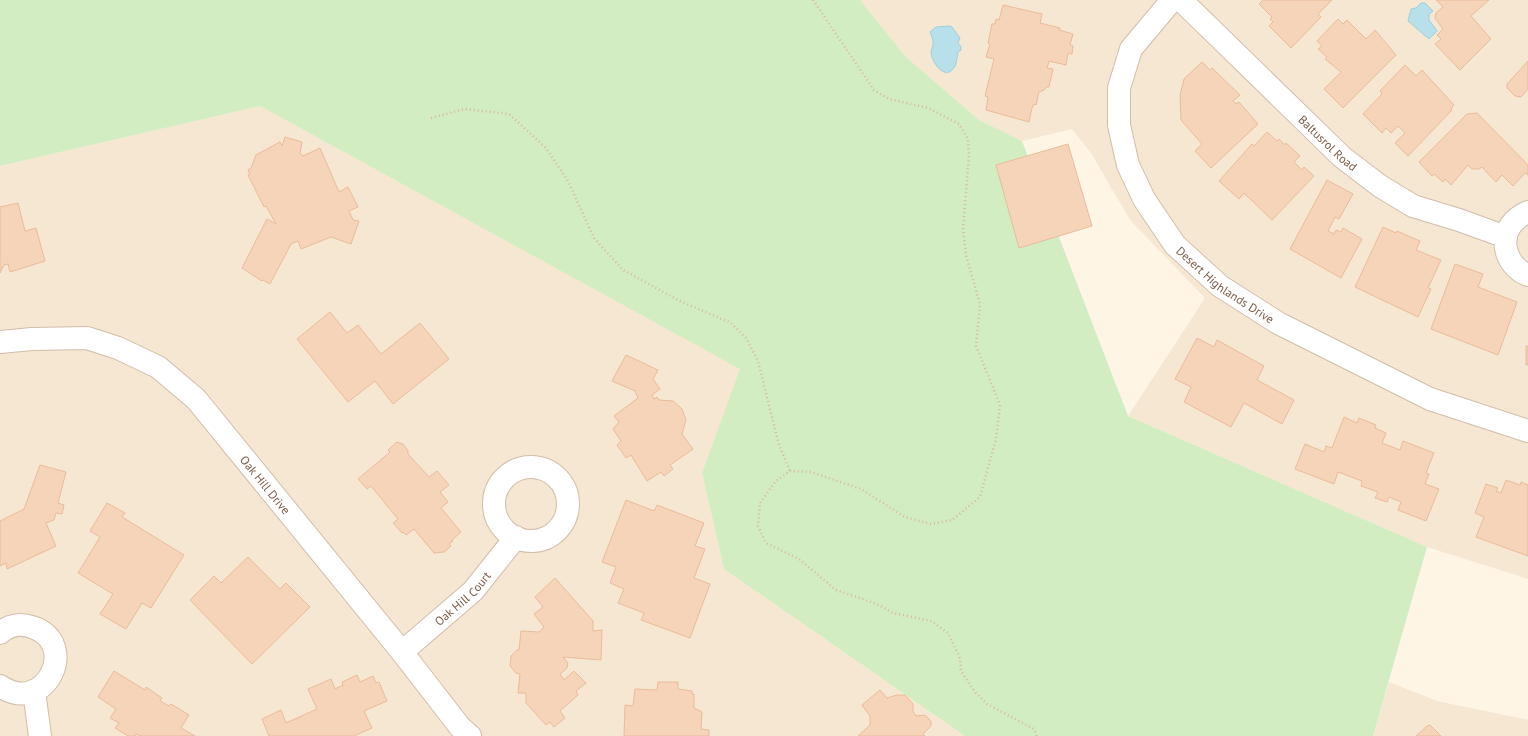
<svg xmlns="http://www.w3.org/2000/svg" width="1528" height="736" viewBox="0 0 1528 736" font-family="'PT Sans',sans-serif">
<rect width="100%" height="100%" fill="#fef5e4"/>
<path fill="#f6e7d2" d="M860,0H1528V579L1427,547L1128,416L1205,298L1130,220L1091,153L1072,129L1022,141L979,120L905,56Z
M260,106L741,369L702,473L724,569L965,736H0V166Z
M1389,682L1437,701L1528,720V736H1373Z"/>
<path fill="#d1edc1" d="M0,0H860L905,56L979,120L1022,141L1128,416L1427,547L1373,736H965L724,569L702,473L740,369L260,106L0,166Z"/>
<path fill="#b7e0ea" stroke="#9cd0dc" d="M1421,3H1425L1433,11L1429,14V20L1437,31L1429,39L1408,21L1411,9L1416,8Z
M949,26L952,27L960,38L958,43L961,47V50L957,53L958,55C956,59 957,65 953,69C944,80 932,62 931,53C931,49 934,45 933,41C933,38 931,36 930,32L936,27Z"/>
<path fill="#f6d4ba" stroke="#eabb98" d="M1263,0H1332L1318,14L1321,17L1291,48L1269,26L1273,22L1270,19L1272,17L1259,4Z
M1436,0H1489L1471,16L1491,39L1460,70L1435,44L1441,39L1437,35L1443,29L1435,18L1436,13L1443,7Z
M1003,5L1042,14L1040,23L1060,28L1059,30L1073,34L1070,45L1073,46L1072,54L1068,53L1066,65L1049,61L1047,68L1053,69L1049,87H1047L1044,90L1039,92L1036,105L1034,104L1032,108L1029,122L986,110L988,97L985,96L994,59L986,57L990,44L988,43L992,24H995L996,19L999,20Z
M1338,19L1343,24L1347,20L1366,39L1375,30L1396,55L1343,108L1324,89L1341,72L1325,59L1327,57L1318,49L1322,46L1317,41Z
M1528,61V89L1521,97L1515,96L1507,88V84Z
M1202,62L1210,70L1212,68L1240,95L1233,101L1236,104L1239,102L1258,124L1211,168L1195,151L1202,144L1181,120L1180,95L1184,79Z
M1405,65L1416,76L1422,70L1454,105L1451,108L1452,110L1408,156L1395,143L1405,133L1398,126L1391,133L1386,128L1382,133L1363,114L1382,94L1380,91Z
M1477,113L1528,165V175L1525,173L1513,186L1502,175L1496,182L1482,167L1479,169H1472L1468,165L1451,185L1445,179L1443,182L1434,174L1432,176L1419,162L1467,114Z
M1267,132L1277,141L1279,139L1285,145L1286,143L1300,156L1294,162L1302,170L1304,167L1314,176L1272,220L1244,193L1239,199L1219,181L1252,144L1254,146Z
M285,137L302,142L300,153L303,156L320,148L339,192L348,187L358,207L349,211L353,220L359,221L351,244L331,237L301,249L298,241L291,244L270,284L263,280L262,281L242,268L267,219L276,224L266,206L264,207L248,175L250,174L248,170L251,168L256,155L280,142L282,146Z
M1068,144L1092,226L1019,248L996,165Z
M1327,180L1353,194L1339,219L1335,217L1328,231L1334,234L1336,230L1341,232L1343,228L1362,239L1341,278L1290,249Z
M18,203L25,231L36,228L45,261L10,272L8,264L4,265L0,273V207Z
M1383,227L1396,233L1397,231L1420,241L1416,250L1441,260L1428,288L1431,289L1418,317L1355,287Z
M1455,264L1483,274L1478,287L1517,302L1498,355L1431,329Z
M330,312L347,333L358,325L381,354L420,323L449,359L393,404L375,381L348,402L297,339Z
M1197,338L1214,347L1217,340L1264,366L1257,380L1294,400L1282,424L1244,403L1231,427L1184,402L1191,387L1175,379Z
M1526,346H1528V365H1526Z
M626,355L658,370L653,379L660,389L652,395L654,399L657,397L659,400L673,401L682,409L686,420L682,434L693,449L670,465L673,469L664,476L661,472L647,481L631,455L626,458L617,445L621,441L613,429L619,422L614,416L638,398L635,391L612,381Z
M1344,417L1357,423L1359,418L1376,425L1375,428L1386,433L1382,443L1400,450L1403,441L1434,453L1426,473L1429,474L1425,484L1439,489L1426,521L1398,510L1401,502L1389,497L1387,502L1375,498L1378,492L1361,486L1362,481L1338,472L1334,484L1295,469L1305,444L1324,452L1326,446L1332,448Z
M397,442L403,444L408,451V454L429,477L437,471L449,485L440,492L448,502L441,508L461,532L452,540L453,541L449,544L451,546L444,552L434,553L414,529L406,535L403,532L402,533L393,523L398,519L371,486L367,489L358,479L390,452L388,450Z
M40,465L66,472L58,503L64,505L62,514L56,513L54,520L46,523L56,546L7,569L6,563L0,566V521L24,509Z
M1506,480L1520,485L1521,482L1528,485V556L1476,537L1484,517L1475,513L1486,484L1498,488L1496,491L1501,493Z
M626,500L654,511L657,505L704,523L695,546L705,549L694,578L710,584L690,638L641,620L644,613L618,603L624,589L610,583L616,567L602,562Z
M107,503L125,513L122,517L184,555L151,608L142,603L126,629L100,614L113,594L78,573L100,537L90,531Z
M248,557L280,589L286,583L310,607L252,664L190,600L214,576L221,583Z
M555,578L593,621V631L602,630L601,660L563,657L568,663L567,668L560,674L564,680L574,671L586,683L576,691L578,695L560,711L565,718L554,727L550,722L546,725L526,703V693H518L520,674L516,673L510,666L511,656L517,650H519L521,631L539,632L544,627L534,614L543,607L535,597Z
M114,671L145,690L146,687L162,698L160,701L169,706L171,704L189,715L181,728L195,736H140L136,734L135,736H128L115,728L119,723L110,718L116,709L98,697Z
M357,675L360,682L373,676L376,683L379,682L387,701L364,711L372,728L354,736H269L262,719L281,710L286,723L317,709L308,689L331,679L335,689L343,685L342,682Z
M658,682H678V689L692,691V694H694V708L702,712L701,729L709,730V736H624L625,705L633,706L635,689L657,690Z
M880,690L887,698L897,695H905L913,704V711L916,716L925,715L931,721V726L923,734L925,736H858L870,725V716L862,705Z
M1430,725L1441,736H1416L1427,726Z"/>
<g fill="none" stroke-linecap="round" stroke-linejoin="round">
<defs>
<g id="minor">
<path id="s1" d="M1172,0L1131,49L1119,88V125L1128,165L1144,199L1175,245L1220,286L1278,323L1430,399L1528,431"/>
<path id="s2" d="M1181,0L1342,157L1380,186L1413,206L1459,220L1506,237"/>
<path d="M1528,212C1521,215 1515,219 1511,225C1498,243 1509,268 1528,275"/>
<path id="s3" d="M0,342L32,339L87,338L118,348L158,367L196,399L402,652L460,727L470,736"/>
<circle cx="531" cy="504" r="37"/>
<path d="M0,633C9,625 21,623 32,627C81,643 45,717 0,686"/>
<path id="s4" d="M402,652L473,591L516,537"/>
<path d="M34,691L40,736"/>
</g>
</defs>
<use href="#minor" stroke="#d1bda9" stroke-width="24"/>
<path stroke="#dbb79c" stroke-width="2.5" stroke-dasharray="1 3" stroke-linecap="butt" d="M813,0L874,90L889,99L928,108L959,124L968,139L969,156L963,229L966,255L980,304L976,346L1000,405L996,439L980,497L952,520L931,524L905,517L861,489L811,472L790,471L776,481L760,503L758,526L766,543L799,559L836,590L877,604L893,613L931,621L948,633L960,658L961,671L975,692L987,704L1034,729L1037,736
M431,118L465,109L509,114L546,148L568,181L594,238L623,270L680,301L731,323L746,338L758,361L779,445L790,471"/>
<use href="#minor" stroke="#fff" stroke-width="22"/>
</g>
<g text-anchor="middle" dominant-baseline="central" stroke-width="3.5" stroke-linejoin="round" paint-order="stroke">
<g font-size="12" fill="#795b47" stroke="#fff8ec">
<text stroke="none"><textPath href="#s2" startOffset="205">Baltusrol Road</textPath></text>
<text stroke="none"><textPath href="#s1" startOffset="340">Desert Highlands Drive</textPath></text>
<text stroke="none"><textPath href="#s3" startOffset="324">Oak Hill Drive</textPath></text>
<text stroke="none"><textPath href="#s4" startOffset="81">Oak Hill Court</textPath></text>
</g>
</g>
</svg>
